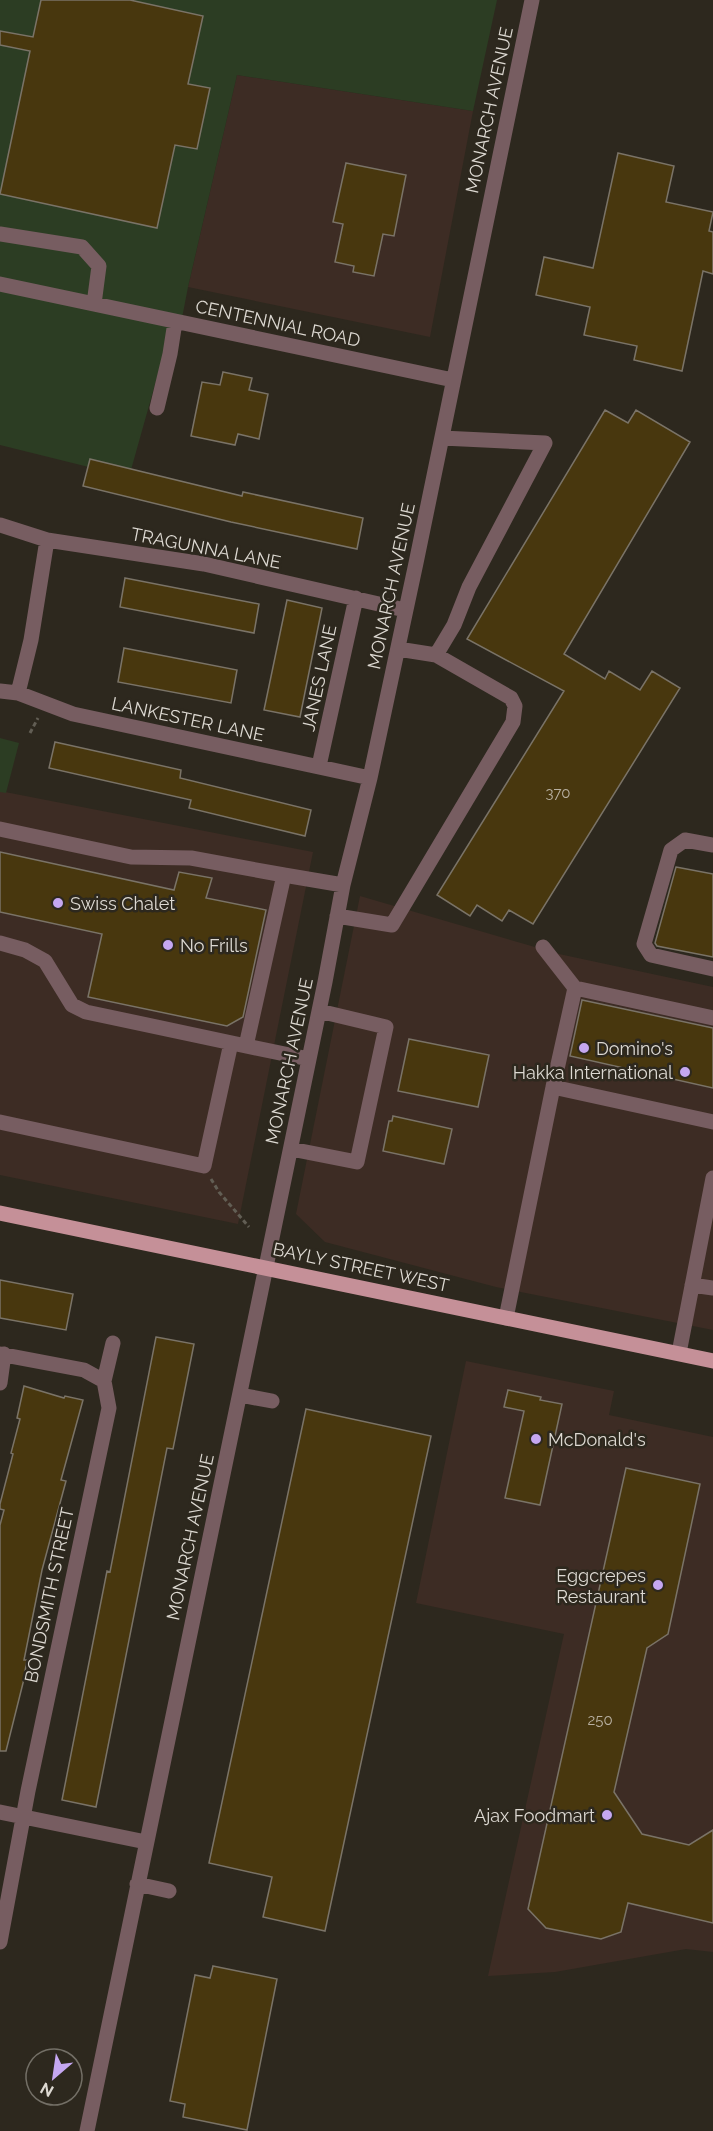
<svg xmlns="http://www.w3.org/2000/svg" width="713" height="2131" viewBox="0 0 713 2131" font-family="Raleway,sans-serif">
<rect width="100%" height="100%" fill="#2d281e"/>
<path fill="#3d2c24" d="M237,75L473,111L430,337L188,287Z
M0,791L313,852L238,1224L0,1175Z
M360,896L559,954L713,987V1330L496,1287L325,1242L296,1214Z
M466,1361L614,1391L609,1415L713,1437V1952L686,1949L555,1972L488,1976L564,1634L416,1603Z"/>
<path fill="#2c3d23" d="M0,0H497L473,111L237,75L188,287L178,339L168,338L129,477L0,445Z
M0,738L19,743L6,793L0,792Z"/>
<path fill="#48370e" stroke="#7a7367" stroke-width="1.5" d="M41,0H130L203,16L188,84L210,88L197,149L175,145L157,228L0,194L30,51L0,45V31L33,37Z
M618,153L674,166L666,202L713,212L709,231L713,232V274L703,271L682,371L634,360L637,346L584,335L590,307L536,295L544,257L593,268Z
M346,163L406,175L394,236L383,234L374,276L353,272L354,266L335,262L343,224L333,222Z
M223,372L252,378L249,390L268,394L259,439L238,434L235,445L191,436L202,382L220,385Z
M605,410L628,423L636,410L690,442L564,654L605,679L609,671L640,690L652,671L680,688L533,924L509,910L502,921L477,905L470,916L437,895L564,691L467,639Z
M90,459L242,496L243,492L363,518L357,549L231,522L83,486Z
M125,578L259,604L254,633L120,607Z
M287,600L322,608L300,717L264,710Z
M124,648L237,670L231,703L118,682Z
M55,742L181,770L180,778L311,810L305,836L189,808L191,800L49,768Z
M0,852L174,890L179,872L212,878L206,898L266,910L243,1017L227,1026L88,997L102,934L0,912Z
M676,867L713,874V957L657,946L655,943Z
M582,1000L713,1028V1088L570,1056Z
M409,1039L489,1055L478,1107L398,1091Z
M393,1116L452,1129L444,1164L383,1151L389,1121H392Z
M0,1280L73,1294L66,1330L0,1318Z
M156,1337L194,1344L173,1449L167,1448L96,1807L62,1800L107,1571L110,1572Z
M24,1386L64,1398L65,1396L83,1400L61,1480L66,1481L42,1570L24,1660H27L23,1683L6,1751H0V1525L4,1510L0,1509V1504L13,1454L11,1453L20,1419L17,1418Z
M508,1390L541,1397L540,1400L562,1404L540,1505L505,1498L524,1411L504,1407Z
M306,1409L431,1436L325,1931L263,1917L272,1877L209,1863Z
M626,1468L700,1484L668,1634L647,1648L614,1792L642,1834L689,1845L713,1830V1923L628,1903L621,1932L601,1939L546,1928L528,1909Z
M213,1966L277,1979L247,2130L183,2117L185,2104L170,2101L195,1975L210,1978Z"/>
<g fill="none" stroke-linecap="round" stroke-linejoin="round">
<path stroke="#625e54" stroke-width="3" stroke-dasharray="4.5 3" stroke-linecap="butt" d="M30,733L38,718
M211,1179L219,1192L249,1227"/>
<path stroke="#775d61" stroke-width="15" d="M0,234L82,247L99,266L94,304
M0,284L453,380
M157,408L170,354L175,322
M0,525L47,540L204,564L405,610
M436,655L454,625L469,587L545,443L442,438
M0,691L18,693L73,714L370,778
M18,693L31,640L47,540
M319,766L356,598
M0,829L131,857L191,858L284,875
M713,845L685,840L671,850L644,944L651,955L713,969
M337,916L392,925L513,722L515,706L511,698L436,655L398,649
M0,943L25,950L45,961L72,1005L86,1012L246,1046L284,875L343,885
M543,947L575,988
M246,1046L309,1059
M553,1087L575,988L713,1018
M0,1122L204,1166L231,1043
M291,1149L357,1162L386,1027L319,1011
M692,1285L713,1288
M506,1318L553,1087L713,1122
M679,1353L713,1178
M0,1354L84,1370L104,1381L109,1408L28,1791L0,1942
M104,1381L113,1343
M0,1383L4,1354
M240,1395L272,1401
M0,1812L146,1842
M137,1884L169,1891
M87,2131L325,982L343,885L370,778L416,563L532,0"/>
<path stroke="#c59098" stroke-width="15" d="M0,1213L713,1361"/>
</g>
<g fill="#c5a7f1" stroke="#2d281e" stroke-width="2">
<circle cx="58" cy="903" r="6"/>
<circle cx="168" cy="945" r="6"/>
<circle cx="584" cy="1048" r="6"/>
<circle cx="685" cy="1072" r="6"/>
<circle cx="536" cy="1439" r="6"/>
<circle cx="658" cy="1585" r="6"/>
<circle cx="607" cy="1815" r="6"/>
</g>
<g text-anchor="middle" dominant-baseline="central" stroke-width="5" stroke-linejoin="round" paint-order="stroke">
<g font-size="15" fill="#b8b0a1">
<text x="558" y="793">370</text>
<text x="600" y="1720">250</text>
</g>
<g font-size="18" fill="#ddd9d2" stroke="#2d281e">
<text transform="translate(489 110) rotate(-78)">MONARCH AVENUE</text>
<text transform="translate(278 323) rotate(12)">CENTENNIAL ROAD</text>
<text transform="translate(206 548) rotate(11)">TRAGUNNA LANE</text>
<text transform="translate(391 586) rotate(-78)">MONARCH AVENUE</text>
<text transform="translate(319 678) rotate(-78)">JANES LANE</text>
<text transform="translate(188 719) rotate(12)">LANKESTER LANE</text>
<text transform="translate(289 1061) rotate(-78)">MONARCH AVENUE</text>
<text transform="translate(361 1267) rotate(12)">BAYLY STREET WEST</text>
<text transform="translate(190 1537) rotate(-78)">MONARCH AVENUE</text>
<text transform="translate(49 1595) rotate(-78)">BONDSMITH STREET</text>
</g>
<g font-size="18" fill="#ddd9d2" stroke="#2d281e" text-anchor="start">
<text x="70" y="903">Swiss Chalet</text>
<text x="180" y="945">No Frills</text>
<text x="596" y="1048">Domino's</text>
<text x="673" y="1072" text-anchor="end">Hakka International</text>
<text x="548" y="1439">McDonald's</text>
<text x="646" y="1575" text-anchor="end">Eggcrepes<tspan x="646" dy="21">Restaurant</tspan></text>
<text x="595" y="1815" text-anchor="end">Ajax Foodmart</text>
</g>
</g>
<g transform="translate(54 2077) rotate(209)"><circle r="28" fill="#2d281e" stroke="#736f66" stroke-width="1.5"/>
<path d="M0-4.5L10 22L0 15L-10 22Z" fill="#c5a7f1"/>
<text y="-9" font-size="16" font-weight="bold" text-anchor="middle" fill="#ddd9d2">N</text>
</g>
</svg>
